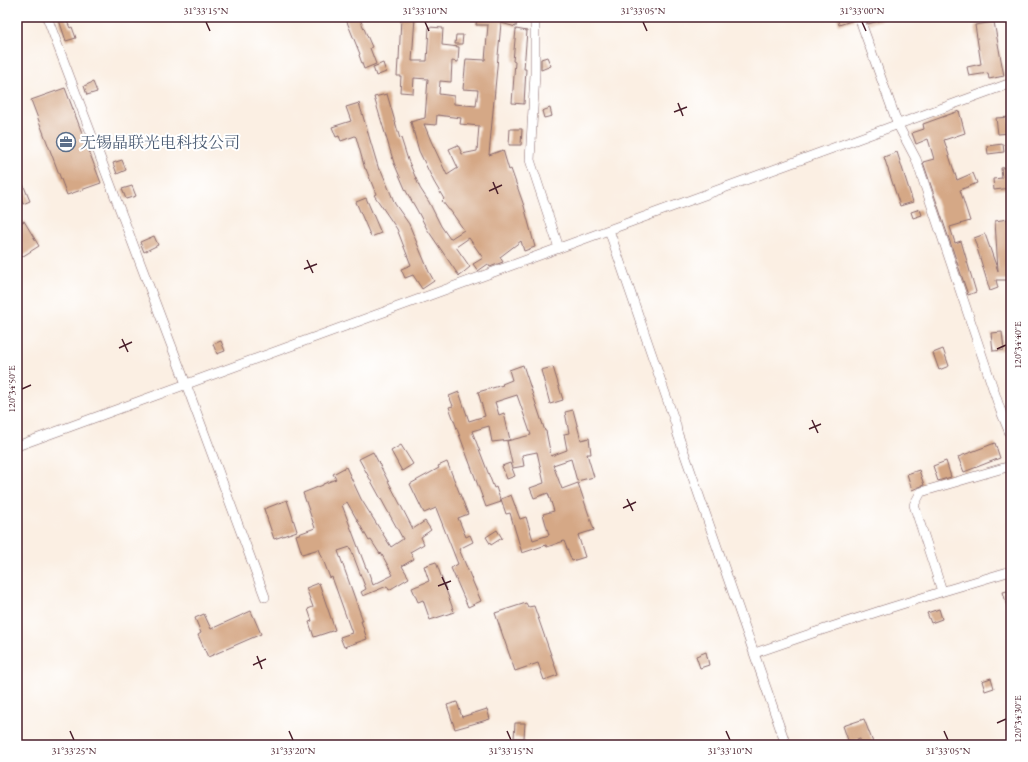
<svg xmlns="http://www.w3.org/2000/svg" width="1028" height="762" viewBox="0 0 1028 762" font-family="'EB Garamond','Noto Serif SC',serif">
<rect width="100%" height="100%" fill="#fff"/>
<filter id="ink" filterUnits="userSpaceOnUse"><feTurbulence type="fractalNoise" baseFrequency=".025" numOctaves="2"/><feDisplacementMap in="SourceGraphic" scale="8" xChannelSelector="R" yChannelSelector="G"/><feConvolveMatrix kernelMatrix="1 2 1 2 8 2 1 2 1" color-interpolation-filters="sRGB"/></filter>
<filter id="wash" filterUnits="userSpaceOnUse"><feTurbulence type="fractalNoise" baseFrequency=".012" numOctaves="4" result="noise"/><feDisplacementMap in="SourceGraphic" scale="16" xChannelSelector="R" yChannelSelector="G"/><feGaussianBlur stdDeviation="0.9" result="paint"/><feColorMatrix in="noise" values="0 0 0 0 0 0 0 0 0 0 0 0 0 0 0 0 0 1.4 0 .05"/><feComposite in="paint" operator="in"/></filter>
<g filter="url(#wash)">
<rect width="100%" height="100%" fill="#fbefe3"/>
<g id="blocks">
<path fill="#d5a886" fill-rule="evenodd" d="M58,17H65L70,28L72,27L76,38L66,41Z
M345,17H359L372,47L370,48L376,64L364,69L359,55L360,54Z
M401,17H415L412,61H427L429,27L443,28L442,45L459,47L458,62L452,61L451,82L440,81L439,94L454,96V104L476,106L478,90L463,89L466,59L485,60L488,25H476L477,17H517L516,27L501,23L489,155L503,150L509,170L511,169L524,206L535,247L524,251L521,241L500,257L503,262L490,267L488,264L478,271L473,264L483,258L469,238L456,247L470,267L459,276L427,229L417,210L406,191L394,163L374,97L387,94L400,139L401,138L408,160L420,188L429,202L441,226L450,239L464,230L450,210H449L442,201L444,199L434,182L419,151L411,122H410L425,118L428,79L414,78L413,93L400,92L401,76H397L398,60H399ZM437,115L461,118L460,124L479,126L477,151L462,154L458,145L449,149L458,168L447,175L431,141L424,124L436,125Z
M837,17H853L854,20L839,25Z
M865,17H884L885,19L868,24Z
M994,22L1004,76L989,79L988,73L969,76L967,67L981,64L975,25Z
M516,29L527,31L524,69H526L524,104L512,103L515,62L513,61Z
M456,35H463L462,44H455Z
M547,57L551,66L541,70V59Z
M383,63L386,72L376,76L373,67Z
M93,82L97,92L87,95L84,86Z
M65,88L101,183L67,195L31,100Z
M359,103L379,170H381L395,204L409,224L429,272L434,281L422,289L413,275L405,278L401,269L411,265L397,229L374,195L376,194L366,169H365L356,137L355,136L341,141L339,136L336,137L332,127L351,121L346,107Z
M550,108L552,116L544,118L542,111Z
M959,111L965,133L944,140L957,180L973,173L977,183L960,190L970,221L950,227L955,243L961,241L976,292L968,295L923,162L934,159L928,139L916,144L912,133L924,129L923,124Z
M1010,117L1011,133L998,134L996,118Z
M510,129H522L521,145H509Z
M1003,144L1004,152L988,154L987,146Z
M897,152L913,202L900,206L884,157Z
M122,160L126,170L117,174L113,163Z
M1011,167V188L994,190L993,179L1002,178L1001,168Z
M17,170L30,201L23,204L17,190Z
M132,186L136,196L126,199L122,189Z
M366,198L381,233L371,237L356,202Z
M920,209L922,215L913,218L911,212Z
M1008,219L1009,249H1011V280H996L998,288L990,291L974,238L985,234L998,271L995,221Z
M24,221L39,246L17,260V225Z
M154,236L158,245L144,252L140,242Z
M1002,332L1004,350L993,351L991,333Z
M221,341L225,351L217,354L213,344Z
M943,349L949,366L939,370L933,353Z
M523,365L545,431H546L551,456L567,450L564,434L569,433L565,412L573,410L581,440L589,438L591,454H587L594,477L577,481L571,459L553,465L562,489L578,483L594,530L578,535L585,557L572,561L564,541L547,547L546,545L522,553L510,513L506,514L501,499L511,495L520,519L526,517L533,540L549,535L543,514L554,511L548,493L534,498L530,488L544,483L537,452L522,455L524,466L513,468L507,441L531,435L517,395L495,402L499,415L504,413L510,440L492,442L489,426L472,431L494,488L496,487L501,502L486,507L449,407L453,406L449,396L459,392L469,421L485,416L478,392L503,385L502,384L512,380L509,370Z
M553,367L563,400L550,404L541,370Z
M995,443L1000,458L964,472L958,457Z
M401,445L413,464L402,471L391,451Z
M373,452L413,529L425,521L431,530L421,537L424,544L410,552L414,559L402,566L409,578L389,590L387,586L363,596L361,592L366,589L350,547L338,551L363,621H361L367,639L344,647L340,637L352,633L332,577L330,578L319,549L302,554L296,535L315,528L303,493L323,485V484L336,479L333,474L346,467L361,499L391,547L403,539L359,459ZM347,502L369,541L371,540L380,554L381,553L393,575L373,585L367,568H366L342,505Z
M946,461L951,477L938,481L933,466Z
M447,462L468,514L458,518L466,537L470,535L473,542L459,549L481,601L468,607L451,568L458,564L436,508L424,513L410,484L439,468L438,466Z
M510,463L515,476L507,479L502,466Z
M919,470L924,485L912,490L907,474Z
M287,500L297,531L274,539L264,509Z
M497,530L502,538L491,545L486,537Z
M436,562L454,612L430,620L423,600L418,602L412,588L429,581L424,566Z
M319,583L335,630L314,637L309,622L312,621L308,609L313,607L306,588Z
M1011,590V613H1009L1003,592Z
M526,603L528,607L534,606L558,675L544,680L538,663L515,671L495,613Z
M939,609L942,619L931,623L927,613Z
M251,611L261,634L208,657L198,635L201,633L195,618L204,614L211,629Z
M706,652L709,665L700,668L696,656Z
M991,678L994,688L985,691L982,681Z
M457,702L462,717L487,709L490,719L455,729L447,705Z
M864,719L874,745H862L860,739L849,743L843,726Z
M515,723H525L524,738H514Z"/>
</g>
</g>
<g filter="url(#ink)">
<use href="#blocks" fill-opacity="0" stroke="#88686b" stroke-width="1"/>
<g fill="none" stroke-linecap="round" stroke-linejoin="round">
<defs>
<path id="street" d="M47,17L186,384L265,597
M859,17L898,125L916,159L1000,409L1011,436
M535,21V74L530,160L559,248
M609,230L676,425L677,432L786,745
M17,446L1011,83
M942,591L914,505L921,492L1007,467L1011,464
M755,653C840,623 925,596 1011,571"/>
</defs>
<use href="#street" stroke="#88686b" stroke-width="10"/>
<use href="#street" stroke="#fff" stroke-width="9"/>
</g>
</g>
<path fill="none" stroke="#4a1f2b" stroke-width="1.5" d="M206,22L210,31M425,22L429,31M643,22L647,31M862,22L866,31M678,103L683,116M674,112L687,107M493,182L498,194M489,191L502,185M307,260L313,273M304,269L317,264M122,339L128,352M119,348L132,342M997,349L1006,345M22,389L31,385M812,420L818,433M809,429L821,424M627,499L633,511M623,508L636,502M442,577L448,590M438,586L451,581M257,656L262,669M253,665L266,659M997,723L1006,719M70,731L74,740M289,731L293,740M507,731L511,740M726,731L730,740M944,731L948,740"/>
<defs>
<symbol id="office-ring" viewBox="-11 -11 22 22"><circle r="9.5" fill="#fff" stroke="#5c6f8a" stroke-width="1.5"/><path d="M-6-3h4V-5.5h4V-3h4V5H-6ZM-1-4.5V-3h2v-1.5ZM-6 0V1H6V0Z" fill="#5c6f8a"/></symbol>
</defs>
<g fill-rule="evenodd">
<use href="#office-ring" x="55" y="131" width="22" height="22"/>
</g>
<g text-anchor="middle" dominant-baseline="central" stroke-width="4" stroke-linejoin="round" paint-order="stroke">
<g font-size="16" fill="#4e5e75" stroke="#fff" text-anchor="start">
<text x="80" y="142">无锡晶联光电科技公司</text>
</g>
</g>
<rect width="1028" height="762" fill="none" stroke="#fff" stroke-width="44"/>
<rect x="22" y="22" width="984" height="718" fill="none" stroke="#4a1f2b" stroke-width="1.5"/>
<g font-size="10" text-anchor="middle" fill="#4a1f2b">
<text x="206" y="14">31°33'15"N</text>
<text x="425" y="14">31°33'10"N</text>
<text x="643" y="14">31°33'05"N</text>
<text x="862" y="14">31°33'00"N</text>
<text transform="translate(1017 345) rotate(-90)" y="4">120°34'40"E</text>
<text transform="translate(11 389) rotate(-90)" y="4">120°34'50"E</text>
<text transform="translate(1017 719) rotate(-90)" y="4">120°34'30"E</text>
<text x="74" y="754">31°33'25"N</text>
<text x="293" y="754">31°33'20"N</text>
<text x="511" y="754">31°33'15"N</text>
<text x="730" y="754">31°33'10"N</text>
<text x="948" y="754">31°33'05"N</text>
</g>
</svg>
